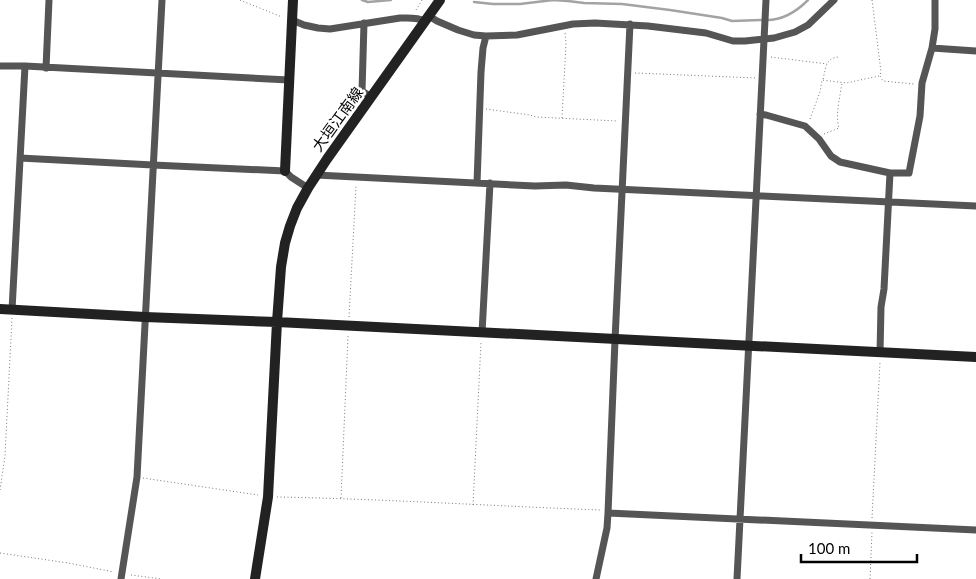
<svg xmlns="http://www.w3.org/2000/svg" width="976" height="579" viewBox="0 0 976 579" font-family="Lato,'Noto Sans JP',sans-serif">
<rect width="100%" height="100%" fill="#fff"/>
<g fill="none" stroke-linecap="round" stroke-linejoin="round">
<path stroke="#a3a3a3" stroke-width="2.5" d="M362,0L368,2L391,0
M474,2L493,4H520L553,0L568,1L584,3L622,4L670,10L722,18L732,21L761,20
M767,20C782,20 797,11 808,0"/>
<path stroke="#777" stroke-width="1" stroke-dasharray="1 2.5" stroke-linecap="butt" d="M240,0L282,17
M872,0L881,72L880,76L883,81L914,84
M416,10L421,2L422,0
M771,57L827,64
M635,73L756,78
M823,79C826,68 825,58 839,57
M486,109L530,115L536,117L617,121
M562,118L566,44L565,32
M810,119L820,92L822,80L846,83L879,76
M824,134L839,128C835,115 840,97 842,83
M349,317L356,186
M143,478L258,495
M0,490L5,456L12,318
M277,497C385,499 493,506 600,510
M341,498L348,336
M473,505L481,342
M872,518L880,362
M0,553L68,563L114,572
M131,575L162,579
M870,579L872,532"/>
<path stroke="#555" stroke-width="7" d="M429,16L437,21L458,30L474,35L486,36L517,35L573,24L595,23L648,26L706,33L733,41H745L774,38L795,32L808,25L834,0
M292,20L304,25L318,28L330,29L400,18C409,18 417,17 425,21
M364,23L362,91L371,97
M932,48L976,51
M0,66H25
M46,68L49,0
M760,114L766,115L805,126L819,139L831,156L840,162L890,173H909L920,116L922,83L932,48L935,29V0
M20,158L153,165L285,171L291,177L308,188
M316,175L535,186L566,185L594,188L976,206
M477,183L481,72L483,48L486,36
M12,310L25,66L289,80
M482,333L490,183
M880,353L881,307L884,289L890,173
M608,513L976,530
M121,579L137,477L162,0
M596,579L607,528L608,513L615,340L630,24
M737,579L766,0"/>
<path stroke="#222" stroke-width="10" d="M285,171L293,0
M0,309L145,317L277,322L976,357
M255,579L268,497L277,322L281,267L285,243L290,226L297,208L308,188L327,159L440,0"/>
</g>
<g text-anchor="middle" dominant-baseline="central" stroke-width="5" stroke-linejoin="round" paint-order="stroke">
<g font-size="15" fill="#000" stroke="#fff">
<text transform="translate(337 119) rotate(-54)">大垣江南線</text>
</g>
</g>
<path d="M801 554v8h116v-8" fill="none" stroke="#000000" stroke-width="2.5"/>
<text x="808" y="554" font-size="15" fill="#000000" stroke="#ffffff" stroke-width="4" paint-order="stroke">100 m</text>
</svg>
